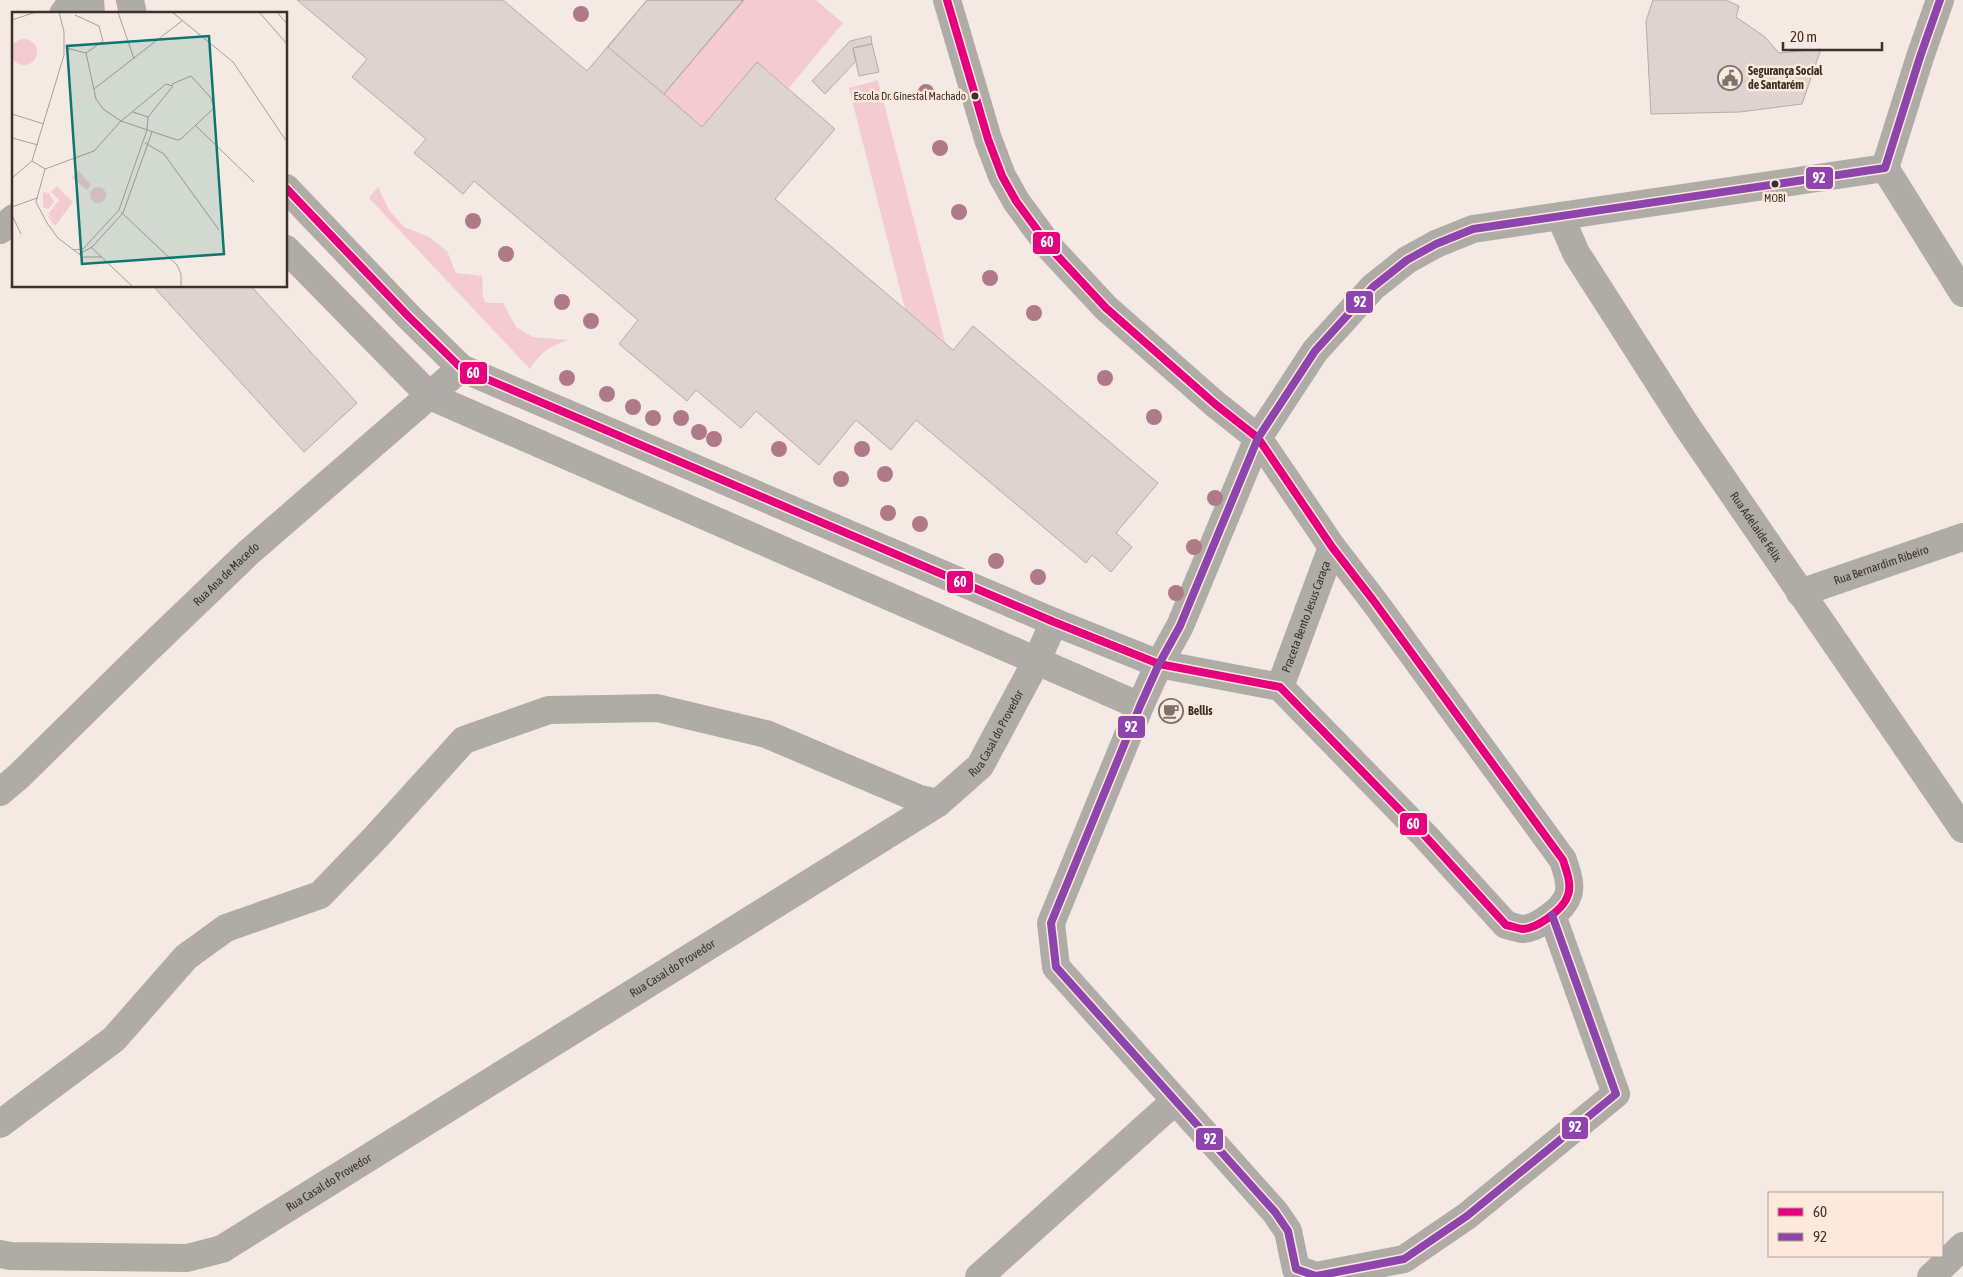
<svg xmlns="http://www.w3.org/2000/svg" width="1963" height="1277" viewBox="0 0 1963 1277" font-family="'Asap Condensed',sans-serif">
<rect width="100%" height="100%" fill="#f5eae3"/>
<path fill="#f4cbd0" d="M743,0H816L843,23L789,88L757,62L702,127L664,94Z
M878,80L945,342L905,309L849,88Z
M378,187L389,210L404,227L429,237L447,251L456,273L482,276L483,297L486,303H503L516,327L533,337L568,340C548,347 542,351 530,369L369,198Z"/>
<path fill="#ded3ce" stroke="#b6aca8" d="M297,0H503L587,71L647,0H743L664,94L702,127L757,62L835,129L775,199L953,350L973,326L1158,483L1116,533L1132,547L1111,572L1092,555L1086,563L916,420L891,450L856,420L819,465L756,411L741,428L696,390L687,401L619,344L638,320L474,181L463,194L414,153L426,139L352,77L367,59Z
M647,0H744L664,94L608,47Z
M1653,0H1726L1739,6L1736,17L1765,37L1779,53L1821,49L1802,104L1740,112L1651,114L1646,21Z
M871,36L872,44L853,48L856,61L825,94L812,81L850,41Z
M872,44L879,72L859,76L853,48Z
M153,286H251L357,403L304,452Z"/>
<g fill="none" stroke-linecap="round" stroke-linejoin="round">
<g stroke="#afaba7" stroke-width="28">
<path d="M90,0L91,14"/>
<path d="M130,0L133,14"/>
<path d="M63,14L73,0"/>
<path d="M1885,168L1963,293"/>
<path d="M286,188L408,316L461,368L1054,622L1159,664L1280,687L1426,837L1506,925C1511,926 1517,928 1522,929C1537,929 1564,909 1568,895C1572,884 1566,870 1563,860L1373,600L1332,547L1258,438L1215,404L1106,308L1052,250L1016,201L1002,176L988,139L947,0"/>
<path id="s1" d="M1560,216L1576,253L1686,425L1963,829"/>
<path d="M0,230L14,218"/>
<path d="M286,249L430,396L1140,706"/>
<path id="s2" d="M1800,593L1963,537"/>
<path id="s3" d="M1280,687L1332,547"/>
<path id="s4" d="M0,792L19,776L146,651L248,553L461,368"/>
<path d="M1552,915L1616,1094L1467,1216L1404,1259L1316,1276L1296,1269L1288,1231L1275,1212L1056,967L1051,923L1140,706L1159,664L1180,626L1258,438L1315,351L1373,287L1407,260L1436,244L1473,229L1885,168L1920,57L1940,0"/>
<path d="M0,1124L114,1039L186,957L226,928L320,895L376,837L464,740L549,710L657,708L766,734L917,798L938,803"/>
<path id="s5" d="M0,1254L11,1256L187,1258L222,1249L938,803L980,766L1037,660L1054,622"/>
<path d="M979,1277L1175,1101"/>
<path d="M1931,1277L1963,1246"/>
</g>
<defs>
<path id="bus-1" d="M286,188L408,316L461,368L1054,622L1159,664L1280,687L1426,837L1506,925C1511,926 1517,928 1522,929C1537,929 1564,909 1568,895C1572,884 1566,870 1563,860L1373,600L1332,547L1258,438L1215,404L1106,308L1052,250L1016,201L1002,176L988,139L947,0"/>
<path id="bus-2" d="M1552,915L1616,1094L1467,1216L1404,1259L1316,1276L1296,1269L1288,1231L1275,1212L1056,967L1051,923L1140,706L1159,664L1180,626L1258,438L1315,351L1373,287L1407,260L1436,244L1473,229L1885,168L1920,57L1940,0"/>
</defs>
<use href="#bus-1" stroke="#fde9db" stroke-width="11"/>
<use href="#bus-2" stroke="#fde9db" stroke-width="11"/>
<use href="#bus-1" stroke="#e5007d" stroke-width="8"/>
<use href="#bus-2" stroke="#8e44ad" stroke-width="8"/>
</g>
<g fill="#b07988">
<circle cx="581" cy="14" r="8"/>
<circle cx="926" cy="92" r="8"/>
<circle cx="940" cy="148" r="8"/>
<circle cx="959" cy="212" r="8"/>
<circle cx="473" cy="221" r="8"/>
<circle cx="506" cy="254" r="8"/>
<circle cx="990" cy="278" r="8"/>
<circle cx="562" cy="302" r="8"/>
<circle cx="1034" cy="313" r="8"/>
<circle cx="591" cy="321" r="8"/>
<circle cx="567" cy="378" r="8"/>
<circle cx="1105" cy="378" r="8"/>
<circle cx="607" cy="394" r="8"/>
<circle cx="633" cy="407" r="8"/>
<circle cx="1154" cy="417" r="8"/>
<circle cx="653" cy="418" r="8"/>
<circle cx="681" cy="418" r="8"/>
<circle cx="699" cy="432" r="8"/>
<circle cx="714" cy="439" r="8"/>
<circle cx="779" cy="449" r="8"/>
<circle cx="862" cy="449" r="8"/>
<circle cx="885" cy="474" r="8"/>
<circle cx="841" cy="479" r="8"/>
<circle cx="1215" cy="498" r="8"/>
<circle cx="888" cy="513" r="8"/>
<circle cx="920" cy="524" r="8"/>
<circle cx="1194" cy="547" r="8"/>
<circle cx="996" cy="561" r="8"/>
<circle cx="1038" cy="577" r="8"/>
<circle cx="1176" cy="593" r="8"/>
</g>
<defs>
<symbol id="civic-ring" viewBox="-11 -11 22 22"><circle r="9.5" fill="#fde9db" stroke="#7c726b" stroke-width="1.5"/><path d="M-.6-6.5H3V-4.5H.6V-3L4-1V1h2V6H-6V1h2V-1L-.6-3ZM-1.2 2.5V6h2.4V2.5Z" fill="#7c726b"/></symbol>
<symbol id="cafe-ring" viewBox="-11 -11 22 22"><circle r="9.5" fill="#fde9db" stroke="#7c726b" stroke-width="1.5"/><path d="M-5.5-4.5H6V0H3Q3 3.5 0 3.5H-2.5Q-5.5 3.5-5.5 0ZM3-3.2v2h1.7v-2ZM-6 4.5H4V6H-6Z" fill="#7c726b"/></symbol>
</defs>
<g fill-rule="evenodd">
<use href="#civic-ring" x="1716" y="64" width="28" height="28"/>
<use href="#cafe-ring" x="1157" y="697" width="28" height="28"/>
</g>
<g fill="#3b312a" stroke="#fde9db" stroke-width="2">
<circle cx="975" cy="96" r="4.5"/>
<circle cx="1775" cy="184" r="4.5"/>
</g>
<g text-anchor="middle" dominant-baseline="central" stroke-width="5" stroke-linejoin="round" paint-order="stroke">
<g font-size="11" fill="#3b312a" stroke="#fde9db" text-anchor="end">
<text x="966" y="96">Escola Dr. Ginestal Machado</text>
<text x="1775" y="198" text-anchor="middle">MOBI</text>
</g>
<g font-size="12" font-weight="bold" fill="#3b312a" stroke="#fde9db" text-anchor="start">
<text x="1748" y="71">Segurança Social<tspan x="1748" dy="14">de Santarém</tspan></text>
<text x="1188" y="711">Bellis</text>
</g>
<g font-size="12" fill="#3b312a" stroke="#fde9db">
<text stroke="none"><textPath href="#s1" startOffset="368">Rua Adelaide Félix</textPath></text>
<text stroke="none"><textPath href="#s2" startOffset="86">Rua Bernardim Ribeiro</textPath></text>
<text stroke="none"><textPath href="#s4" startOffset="314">Rua Ana de Macedo</textPath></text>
<text stroke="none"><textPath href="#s3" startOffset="75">Praceta Bento Jesus Caraça</textPath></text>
<text stroke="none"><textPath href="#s5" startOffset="1159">Rua Casal do Provedor</textPath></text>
<text stroke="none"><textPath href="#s5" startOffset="754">Rua Casal do Provedor</textPath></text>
<text stroke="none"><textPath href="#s5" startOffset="349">Rua Casal do Provedor</textPath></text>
</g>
</g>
<g transform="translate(12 12)">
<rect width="275" height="275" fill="#f5eae3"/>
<path d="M-1 40a13 13 0 1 1 26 0a13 13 0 1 1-26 0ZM66,158L79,173L75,178L60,166ZM45,174L61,190L43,214L35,203L44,208L36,202L47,188L39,180ZM78 183a8 8 0 1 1 16 0a8 8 0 1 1-16 0ZM31,180L37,181L42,190L36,197L31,195Z" fill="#f4cbd0"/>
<path fill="none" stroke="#aba099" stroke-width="1" d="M106,0L122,47M160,0L221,50L275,130M247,0L275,32M265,0L275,12M63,3L87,14L91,29L74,41M0,8L24,0M54,36L74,41L84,87L91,97L109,109L165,128L169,127L202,96L199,86L179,64L160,72M82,77L171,8M121,100L136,105M0,102L32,112M183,113L242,170M0,126L26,133M133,131L152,142L207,218M20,149L33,157L82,139L109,109L154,72L161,74L136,105L135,118L107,198L71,237L61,238M33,157L24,190L35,211L46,226L71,245H90M0,166L20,149L52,43V20L47,0M0,195L25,186M109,200L165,253L169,262V275M0,203L9,222M79,235L121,275M67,242L80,235L111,201L140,120"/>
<path fill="#0f766e" fill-opacity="0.15" stroke="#0f766e" stroke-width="2.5" d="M197,24L212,242L70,252L55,34Z"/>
<rect width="275" height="275" fill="none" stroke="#3b312a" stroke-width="2.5"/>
</g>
<g stroke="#fde9db" stroke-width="2">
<rect x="1805" y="166" width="29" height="24" rx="5" fill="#8e44ad"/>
<rect x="1032" y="231" width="29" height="24" rx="5" fill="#e5007d"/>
<rect x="1345" y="290" width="29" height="24" rx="5" fill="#8e44ad"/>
<rect x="459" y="361" width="29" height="24" rx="5" fill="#e5007d"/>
<rect x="946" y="570" width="28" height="24" rx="5" fill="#e5007d"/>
<rect x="1117" y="715" width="29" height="24" rx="5" fill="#8e44ad"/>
<rect x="1399" y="812" width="29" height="24" rx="5" fill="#e5007d"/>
<rect x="1561" y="1116" width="28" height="24" rx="5" fill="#8e44ad"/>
<rect x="1195" y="1127" width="29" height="24" rx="5" fill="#8e44ad"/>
</g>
<g font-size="14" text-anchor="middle" font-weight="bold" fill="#fff">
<text x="1819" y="183">92</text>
<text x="1047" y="247">60</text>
<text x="1360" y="307">92</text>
<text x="473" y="378">60</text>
<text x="960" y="587">60</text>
<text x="1131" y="732">92</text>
<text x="1413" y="829">60</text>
<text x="1575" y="1132">92</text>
<text x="1210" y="1144">92</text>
</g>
<rect x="1768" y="1192" width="175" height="65" fill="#fde9db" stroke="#af9f94"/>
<rect x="1778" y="1208" width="25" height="8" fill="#e5007d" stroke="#af9f94"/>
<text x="1813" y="1217" font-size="15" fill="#3b312a">60</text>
<rect x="1778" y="1233" width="25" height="8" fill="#8e44ad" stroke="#af9f94"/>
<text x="1813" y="1242" font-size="15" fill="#3b312a">92</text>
<path d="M1783 42v8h99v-8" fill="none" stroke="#3b312a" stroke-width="2.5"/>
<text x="1790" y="42" font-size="15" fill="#3b312a" stroke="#fde9db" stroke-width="4" paint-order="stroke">20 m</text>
</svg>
